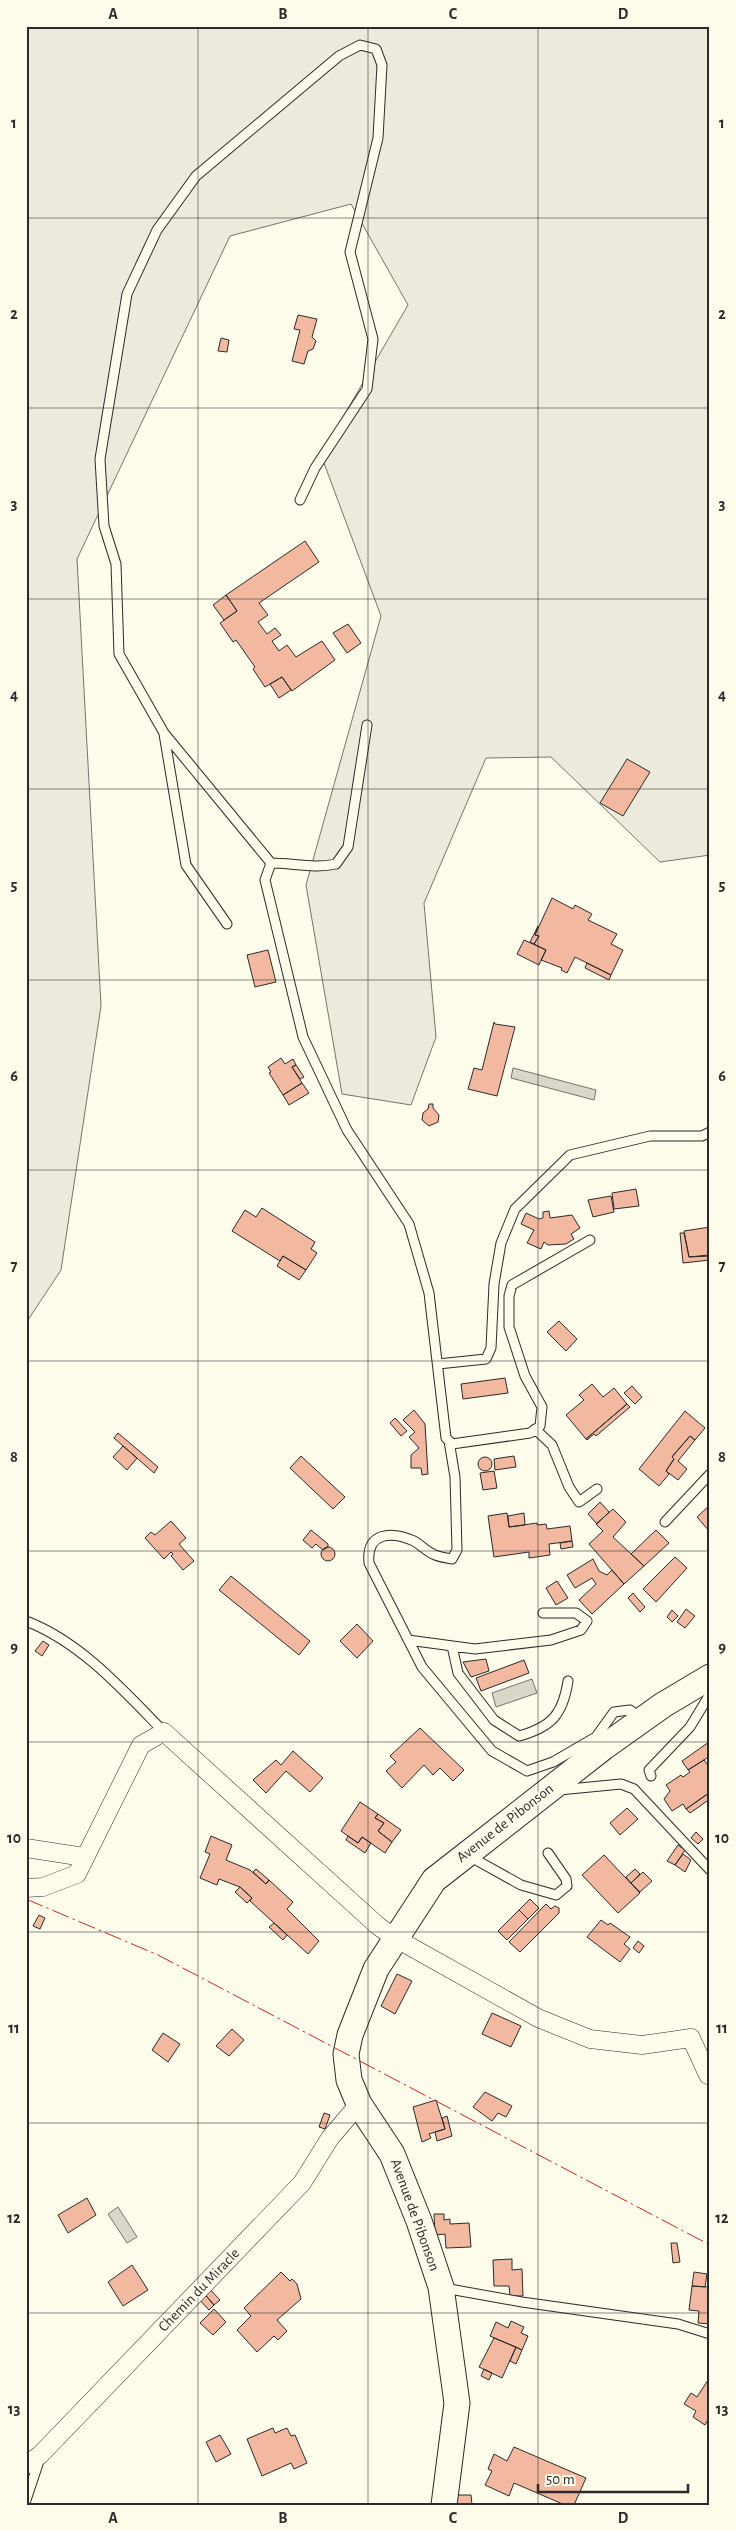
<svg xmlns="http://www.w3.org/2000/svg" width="736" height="2531" viewBox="0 0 736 2531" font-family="'Alegreya Sans',sans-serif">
<rect width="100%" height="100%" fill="#fdfbea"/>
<path fill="#ecebdb" stroke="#74746e" d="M26,26H710V855L660,862L551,757L486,758L424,903L436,1037L411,1105L342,1094L306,885L381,616L321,455L408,305L351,204L230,236L77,559L101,1006L61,1270L26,1323Z"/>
<path fill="#d8d7c9" stroke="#74746e" d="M513,1068L596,1090L594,1100L511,1078Z
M532,1679L537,1693L496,1707L492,1693Z
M118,2207L137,2237L127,2243L108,2214Z"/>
<path fill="#f2b8a0" stroke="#2b2b2b" d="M298,315L317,319L312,337L316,341L313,349L308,351L304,364L292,361L300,330L294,329Z
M221,338L229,340L227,352L218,351Z
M305,541L319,562L259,603L268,615L258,622L267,634L275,628L281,635L272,641L279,651L287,645L296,657L322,641L335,660L292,691L282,677L265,687L253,669L255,667L236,640L233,642L220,623L237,611L226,595Z
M226,595L237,611L224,620L213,605Z
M348,624L361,643L347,653L333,633Z
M282,677L291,690L279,698L270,684Z
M627,759L650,772L623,816L600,803Z
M552,898L573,909L575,905L592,914L588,920L617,934L611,944L623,950L611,975L575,957L567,973L561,970L562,968L541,960L546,950L534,944L539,936L535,935Z
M538,926L535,935L539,936L534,944L530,942Z
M524,940L546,950L539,965L517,954Z
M268,950L276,982L255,987L247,955Z
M587,963L611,975L609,980L585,968Z
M494,1022L495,1024L515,1027L497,1096L468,1089L474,1068L482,1070Z
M281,1058L285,1064L293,1059L296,1065L292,1067L302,1083L283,1095L269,1073L271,1072L268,1067Z
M296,1065L304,1077L300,1079L292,1067Z
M302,1083L309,1093L289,1105L283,1095Z
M429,1104H433V1108L439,1115L438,1122L429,1126L422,1120L423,1113L428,1109Z
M636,1189L639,1206L614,1209L612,1193Z
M611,1196L614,1212L593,1217L588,1200Z
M262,1208L315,1242L311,1249L317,1253L306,1270L283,1256L280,1261L232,1231L245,1210L256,1217Z
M549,1211L550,1218L572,1215L580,1228L571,1234L574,1239L566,1244L548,1245L544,1242L541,1249L527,1243L534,1230L521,1224L526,1213L539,1219L543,1218V1212Z
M710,1227V1256L689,1257L684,1231Z
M680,1233H684L689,1257L709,1255L710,1260L683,1263Z
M283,1256L306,1270L299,1280L277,1266Z
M559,1321L577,1339L566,1351L547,1332Z
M505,1378L508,1393L463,1399L461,1384Z
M592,1384L603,1397L614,1388L627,1404L586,1439L566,1415L584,1400L579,1395Z
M632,1386L642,1397L635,1404L624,1393Z
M627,1404L630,1407L596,1436L594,1434L587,1440L586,1439Z
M414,1410L425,1424L428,1474L422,1475L421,1468H411V1455L419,1448L409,1437L415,1432L403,1420Z
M685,1411L705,1428L695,1440L690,1436L676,1452L672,1457L674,1459L666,1471L669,1474L659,1486L639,1469Z
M395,1418L407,1431L401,1436L390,1423Z
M118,1433L158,1467L154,1473L114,1438Z
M690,1436L695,1440L678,1461L687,1469L678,1480L666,1471L674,1459L672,1457Z
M123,1446L137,1458L127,1470L113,1457Z
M301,1456L345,1497L333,1509L290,1468Z
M514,1456L516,1467L495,1470L494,1459Z
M478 1464a7 7 0 1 1 14 0a7 7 0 1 1-14 0Z
M494,1471L497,1488L483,1490L480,1473Z
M600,1502L609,1512L597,1524L588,1514Z
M710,1505V1532L697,1517Z
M613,1509L626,1522L613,1537L644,1566L624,1584L589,1544L603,1531L596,1524Z
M507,1513L509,1527L537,1523V1525L546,1524L547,1529L570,1526L572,1541L549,1544L550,1555L529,1558V1552L494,1557L488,1516Z
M524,1513L525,1525L509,1527L508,1516Z
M171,1521L186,1538L179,1544L194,1561L183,1570L171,1556L173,1554L171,1552L164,1559L145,1538L151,1532L155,1535Z
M311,1530L328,1544V1547L323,1550L316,1544L312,1548L303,1540Z
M656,1530L669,1543L644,1566L631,1554Z
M572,1541L573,1547L561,1549L560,1543Z
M321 1554a7 7 0 1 1 14 0a7 7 0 1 1-14 0Z
M675,1557L687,1568L656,1602L643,1589Z
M593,1559L599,1571L607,1575L612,1570L624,1584L592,1614L579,1600L596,1584L592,1578L575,1588L567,1575Z
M231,1576L310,1641L299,1655L219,1590Z
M557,1581L568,1598L556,1605L546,1588Z
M633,1593L645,1607L640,1612L628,1598Z
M686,1609L695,1616L685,1628L677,1622Z
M672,1610L678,1616L672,1622L667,1617Z
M357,1624L373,1641L357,1658L340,1641Z
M43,1641L49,1645L42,1656L35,1651Z
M486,1659L489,1671L471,1677L463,1662Z
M524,1660L529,1673L481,1691L476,1678Z
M420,1728L464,1770L453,1781L440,1768L433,1775L424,1765L402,1788L386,1771L396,1762L390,1756Z
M709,1742L710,1756L688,1770L682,1761Z
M293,1751L323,1778L310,1792L286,1771L266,1793L253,1780L276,1760L281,1765Z
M704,1760L710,1768V1795L709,1793L686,1809L683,1804L672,1811L664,1799L670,1791L666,1785L681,1775L683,1777L690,1772L688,1770Z
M709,1793L710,1799L690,1813L686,1809Z
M360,1802L378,1814L375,1818L384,1823L378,1831L392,1842L385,1853L362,1837L358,1843L341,1831Z
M627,1808L638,1819L620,1835L610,1823Z
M378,1814L401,1830L392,1842L378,1831L384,1823L375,1818Z
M696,1832L703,1839L698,1844L691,1838Z
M211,1836L232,1845L226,1860L250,1870L266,1884L269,1880L293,1902L287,1909L319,1941L308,1954L250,1901L252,1898L240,1887L219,1879L217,1885L200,1878L210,1854L205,1852Z
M348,1836L358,1843L362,1837L371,1843L365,1853L346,1840Z
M678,1845L685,1850L675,1865L667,1861Z
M683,1854L691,1860L685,1872L675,1865Z
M604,1855L640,1893L618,1913L582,1875Z
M256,1869L269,1880L266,1884L253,1872Z
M635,1869L640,1874L631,1883L626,1877Z
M643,1872L652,1881L640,1892L631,1883Z
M240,1887L252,1898L247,1903L235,1892Z
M530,1899L539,1908L528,1919L519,1910Z
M546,1904L551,1909L555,1906L559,1908V1913L520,1952L509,1942Z
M519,1910L528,1919L507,1940L498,1931Z
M39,1915L45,1918L40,1929L33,1926Z
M601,1920L608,1925L610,1923L630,1937L624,1944L630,1949L620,1962L587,1937Z
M274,1923L287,1935L283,1940L269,1927Z
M638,1941L644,1946L639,1953L633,1948Z
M397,1974L412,1981L395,2014L381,2006Z
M492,2013L521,2026L511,2047L482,2034Z
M232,2029L244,2040L229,2056L216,2046Z
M163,2033L180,2044L168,2062L152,2050Z
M485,2092L512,2106L506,2117L498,2113L492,2121L473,2107Z
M436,2100L445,2129L429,2134L431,2138L422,2142L413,2107Z
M324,2113L330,2115L325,2129L319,2127Z
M447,2116L452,2136L437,2141L435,2132L445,2129L442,2118Z
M87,2198L96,2215L68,2233L58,2215Z
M434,2214H444V2220L450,2219V2224L469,2223L471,2247L446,2248L445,2234L435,2235Z
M671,2243H677L680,2262L673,2263Z
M512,2259V2270L522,2269L523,2296H510L509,2286H494L493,2260Z
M132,2265L148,2290L123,2306L108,2282Z
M281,2272L290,2281L292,2279L297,2284L301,2299L277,2320L287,2331L278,2340L274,2336L257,2352L237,2330L251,2316L244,2308Z
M694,2272L707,2274L705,2287L692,2286Z
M207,2286L220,2300L214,2305L202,2291Z
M692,2286L710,2287V2324L698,2323L699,2311L689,2310Z
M202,2291L214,2305L209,2310L196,2296Z
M214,2309L226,2322L213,2335L200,2323Z
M511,2321L524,2327L521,2333L528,2336L522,2350L490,2336L496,2322L508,2328Z
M494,2338L516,2347L502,2378L479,2367Z
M516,2347L522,2350L516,2364L510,2361Z
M484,2369L492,2373L489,2380L481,2376Z
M710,2377V2416L705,2425L693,2417L696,2411L684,2404L691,2393L697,2397Z
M273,2428L275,2433L287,2428L291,2436L295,2435L307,2463L294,2469L291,2463L262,2476L247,2439Z
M220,2435L231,2454L216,2462L206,2442Z
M514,2447L586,2478L574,2505H565L514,2483L509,2496L485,2485L492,2471L488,2469L494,2454L507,2461Z
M456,2495H471L472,2505H456Z"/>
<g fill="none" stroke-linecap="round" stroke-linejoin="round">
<defs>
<path id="lane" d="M367,725L348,847L336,864C314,869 293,863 271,863L265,880L303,1037L347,1130L409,1224L429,1293L446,1438L452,1444L530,1433L540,1426L542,1407L525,1376L509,1327V1296L512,1285L590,1240
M164,734L186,865L227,924
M271,863L164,733L119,654L116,564L104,526L100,459L127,294L157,230L196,176L339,56L360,45L376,49L382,65L378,138L350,252L373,339L367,389L315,468L300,500
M438,1364L486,1359L491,1348L494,1284L501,1243L515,1209L570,1155L650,1136H702L710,1132
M535,1429L552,1445L569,1487L579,1502L597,1489
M449,1441L455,1477L457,1550L452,1559C446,1558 438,1557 433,1554C426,1551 421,1545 414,1541C391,1531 366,1532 369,1563L422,1667L492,1751L527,1771L553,1762L596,1737L614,1712L630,1710L641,1719
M665,1522L710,1474
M26,1621C81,1642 124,1691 164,1732
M408,1640L475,1649L551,1640L581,1630L587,1621L576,1613H543
M452,1646L458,1673L494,1720L519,1736C552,1727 563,1714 568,1681
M651,1776L649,1770L690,1727L710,1694
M559,1790L621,1784L634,1789L710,1870
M469,1856L521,1885L556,1895L567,1886L566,1879L548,1853
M444,2288L522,2302L678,2324L710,2334
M26,2500L40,2458"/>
<path id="street" d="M26,1848L84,1857
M26,1888L43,1887L77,1874L141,1745L164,1732L378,1926L395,1938L538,2018L590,2039L642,2045L691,2038L708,2075
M26,2465L40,2455L302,2183L330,2138L359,2104"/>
<path id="secondary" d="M444,2505L457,2403L441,2287L419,2221L392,2154L359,2104L349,2080L346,2054L350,2035L376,1969L434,1880L604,1747L663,1705L710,1677"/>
</defs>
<use href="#lane" stroke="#2b2b2b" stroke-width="11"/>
<use href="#street" stroke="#2b2b2b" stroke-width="19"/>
<use href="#secondary" stroke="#2b2b2b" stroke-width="27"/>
<use href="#lane" stroke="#fdfbea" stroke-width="9"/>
<use href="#street" stroke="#fdfbea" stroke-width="18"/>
<use href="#secondary" stroke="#fdfbea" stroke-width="25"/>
<path stroke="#c62828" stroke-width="1" stroke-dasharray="18 4 2.5 4" stroke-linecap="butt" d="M26,1899L158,1955L710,2245"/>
</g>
<path fill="none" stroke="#2b2b2b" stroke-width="1" stroke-opacity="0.55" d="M198,26V2505M368,26V2505M538,26V2505M26,218H710M26,408H710M26,599H710M26,789H710M26,980H710M26,1170H710M26,1361H710M26,1551H710M26,1742H710M26,1932H710M26,2123H710M26,2313H710"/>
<g text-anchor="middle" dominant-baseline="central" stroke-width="4" stroke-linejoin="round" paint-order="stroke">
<g font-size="15" fill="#2b2b2b" stroke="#fdfbea">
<text transform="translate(505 1823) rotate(-38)">Avenue de Pibonson</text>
<text transform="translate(415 2215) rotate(70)">Avenue de Pibonson</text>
<text transform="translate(199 2290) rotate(-46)">Chemin du Miracle</text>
</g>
</g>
<rect width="736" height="2531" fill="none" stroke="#fdfbea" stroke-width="55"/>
<path d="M538 2484v8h150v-8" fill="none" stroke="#2b2b2b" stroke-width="2.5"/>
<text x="546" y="2484" font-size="15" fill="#2b2b2b" stroke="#fdfbea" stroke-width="4" paint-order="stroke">50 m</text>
<rect x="28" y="28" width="680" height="2476" fill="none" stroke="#2b2b2b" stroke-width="2"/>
<g font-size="16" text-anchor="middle" font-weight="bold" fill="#2b2b2b">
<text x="113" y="19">A</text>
<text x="283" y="19">B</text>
<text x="453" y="19">C</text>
<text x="623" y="19">D</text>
<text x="14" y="128">1</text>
<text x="722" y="128">1</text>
<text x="14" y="319">2</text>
<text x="722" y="319">2</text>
<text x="14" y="509">3</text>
<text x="722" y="509">3</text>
<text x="14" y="700">4</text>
<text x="722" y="700">4</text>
<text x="14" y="890">5</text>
<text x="722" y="890">5</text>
<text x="14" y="1081">6</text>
<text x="722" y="1081">6</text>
<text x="14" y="1271">7</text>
<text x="722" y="1271">7</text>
<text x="14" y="1462">8</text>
<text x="722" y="1462">8</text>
<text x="14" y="1652">9</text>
<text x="722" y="1652">9</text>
<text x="14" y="1843">10</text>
<text x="722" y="1843">10</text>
<text x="14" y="2033">11</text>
<text x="722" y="2033">11</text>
<text x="14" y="2223">12</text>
<text x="722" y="2223">12</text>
<text x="14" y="2414">13</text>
<text x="722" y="2414">13</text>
<text x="113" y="2523">A</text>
<text x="283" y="2523">B</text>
<text x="453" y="2523">C</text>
<text x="623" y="2523">D</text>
</g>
</svg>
